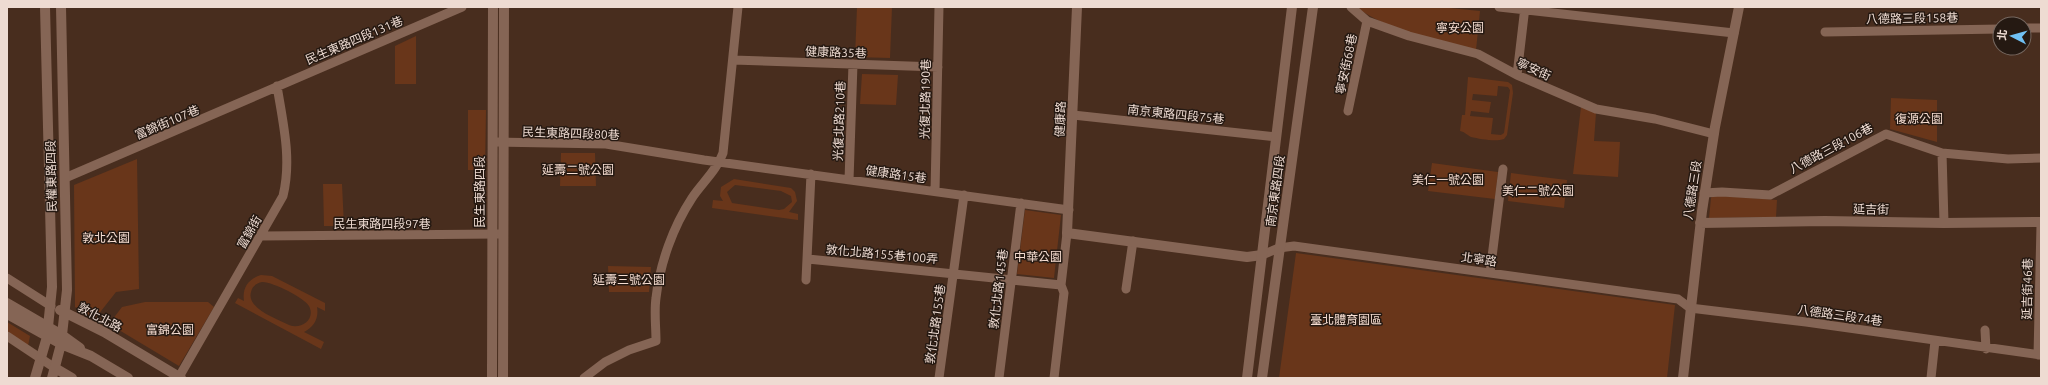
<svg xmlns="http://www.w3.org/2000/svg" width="2048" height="385" viewBox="0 0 2048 385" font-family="Ubuntu,'Noto Sans TC',sans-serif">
<rect width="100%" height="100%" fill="#482d1e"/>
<path fill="#69361a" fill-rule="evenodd" d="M857,7H892L890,58L855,57Z
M1356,7H1439L1480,11L1476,50C1437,40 1388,31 1356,7Z
M416,36V84H395V46Z
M862,74L898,75L896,105L860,104Z
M1468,77L1508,82L1512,85L1513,93L1507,135L1504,139C1496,142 1480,139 1471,137C1467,135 1465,132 1460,131L1462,115H1465ZM1498,86L1508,87L1510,90L1504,133L1501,135L1491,134L1493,118L1470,116L1471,111L1489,113L1491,102L1472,100L1473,94L1497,96Z
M1891,98L1937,100V142L1890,129Z
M1581,107L1596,113L1594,141L1620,142L1618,177L1573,174Z
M468,110H486L485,170H468Z
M561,153H595L596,186H560Z
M137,159L139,289L116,292L94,320L75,307L74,185Z
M1432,163L1498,172L1495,199L1428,191Z
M1511,173L1567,180L1564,208L1508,201Z
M734,179L791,188L795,192L797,201L789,212L798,214V220L712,208L713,200L723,201L720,196L721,187ZM735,185L781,191L791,196L792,202L784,209L779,210L732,203L727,192Z
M323,184H342L344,226H324Z
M1713,195L1777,200L1776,217L1709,218L1711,198Z
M1025,210L1061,215L1054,278L1017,274Z
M1296,253L1675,305L1667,378H1279Z
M608,266L651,267L649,292H609Z
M261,275L272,276L325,303V311L317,307C319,318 314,327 304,332L324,342L321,349L235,303L238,298L244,301C242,288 248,279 261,275ZM262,282C271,281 305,298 309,306C316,319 301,330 289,325C277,319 246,308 251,292C252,286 257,283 262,282Z
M145,302H208L214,307L179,366L109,324L122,307Z
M7,322L30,336L28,346L7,331Z"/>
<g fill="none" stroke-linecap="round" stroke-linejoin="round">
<path stroke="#856555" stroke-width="9" d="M1351,7L1367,21L1409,36L1478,54L1517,75L1596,109L1655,119L1714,134
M1499,7L1734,33
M2024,28H2041
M1825,32L2000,29
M733,60L938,67
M1517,75L1525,7
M1348,111L1367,21
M1073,115L1276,137
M496,142L606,144L704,160L1069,210
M1942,153L1944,223
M65,178L462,7
M849,180L853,64
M935,191L939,7
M1704,193L1722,192L1770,195L1886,134L1942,153L2008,159L2041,158
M261,236L499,234
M1262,255L1279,248L1294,246L1678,299L1690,308L1806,322L2041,355
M808,259L1061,285
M1490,273L1503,169
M7,278L51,306
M806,280L811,174
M1126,289L1133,241
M1985,330L1986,349
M7,336L55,368
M2038,355L2041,225
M179,377L283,196C292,159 283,123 277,86
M584,378L605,362L629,350L656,341C656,327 654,311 656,298C660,263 673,227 692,198C702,183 717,170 723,153L738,7
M939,378L964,195
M999,378L1021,203
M1054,378L1064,293L1061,285L1067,233
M1931,378L1935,341"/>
<path stroke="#856555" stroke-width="10" d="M1077,7L1067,233L1247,257L1262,255
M1700,223L1825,221L1944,223L2041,222
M492,378L493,7
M503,378L504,7
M1683,378L1702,211L1715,127L1739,7"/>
<path stroke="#856555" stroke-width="10" d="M7,303L62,335L80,348
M60,310L104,332L181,378
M7,314L61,344L91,356L128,378
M55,368L72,378
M35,378L47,337L52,287L45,7
M52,378L61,344L67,290L61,7
M1247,378L1292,7
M1262,378L1313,7"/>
</g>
<g text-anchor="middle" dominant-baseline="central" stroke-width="3" stroke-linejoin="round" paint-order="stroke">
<g font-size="12" fill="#eedbd2" stroke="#251912">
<text transform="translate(1912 18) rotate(-1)">八德路三段158巷</text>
<text transform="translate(354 40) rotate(-23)">民生東路四段131巷</text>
<text transform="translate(836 52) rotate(2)">健康路35巷</text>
<text transform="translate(1346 64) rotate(-78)">寧安街68巷</text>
<text transform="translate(1534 69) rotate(25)">寧安街</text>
<text transform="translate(925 99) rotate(-89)">光復北路190巷</text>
<text transform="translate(1176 114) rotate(6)">南京東路四段75巷</text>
<text transform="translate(1060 119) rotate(-88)">健康路</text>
<text transform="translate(839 121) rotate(-88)">光復北路210巷</text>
<text transform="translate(167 122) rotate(-23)">富錦街107巷</text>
<text transform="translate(571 133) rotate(2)">民生東路四段80巷</text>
<text transform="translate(1831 148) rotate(-28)">八德路三段106巷</text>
<text transform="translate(896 174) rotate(8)">健康路15巷</text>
<text transform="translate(51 176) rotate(-91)">民權東路四段</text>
<text transform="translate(1692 190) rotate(-81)">八德路三段</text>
<text transform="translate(1275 191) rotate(-82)">南京東路四段</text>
<text transform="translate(479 192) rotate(-90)">民生東路四段</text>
<text transform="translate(1871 209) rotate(1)">延吉街</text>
<text x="382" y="223">民生東路四段97巷</text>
<text transform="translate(249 232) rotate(-60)">富錦街</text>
<text transform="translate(882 254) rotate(5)">敦化北路155巷100弄</text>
<text transform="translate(1479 259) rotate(8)">北寧路</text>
<text transform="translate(998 289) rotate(-83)">敦化北路145巷</text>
<text transform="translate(2027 289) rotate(-89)">延吉街46巷</text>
<text transform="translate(1840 315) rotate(8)">八德路三段74巷</text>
<text transform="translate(100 317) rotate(28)">敦化北路</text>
<text transform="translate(935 324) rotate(-82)">敦化北路155巷</text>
</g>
<g font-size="12" fill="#f5dcd0" stroke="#251912">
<text x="1460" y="27">寧安公園</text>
<text x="1919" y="118">復源公園</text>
<text x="578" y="169">延壽二號公園</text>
<text x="1448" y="179">美仁一號公園</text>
<text x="1538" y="190">美仁二號公園</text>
<text x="106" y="237">敦北公園</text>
<text x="1038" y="256">中華公園</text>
<text x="629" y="279">延壽三號公園</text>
<text x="1346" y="319">臺北體育園區</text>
<text x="170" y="329">富錦公園</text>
</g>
</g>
<rect width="2048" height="385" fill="none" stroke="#eedbd2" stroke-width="16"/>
<g transform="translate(2012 36) rotate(276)"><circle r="19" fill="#251912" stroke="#75675f"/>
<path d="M0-3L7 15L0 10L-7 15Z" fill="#70c1f4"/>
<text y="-6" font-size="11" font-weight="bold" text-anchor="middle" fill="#eedbd2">北</text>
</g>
</svg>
